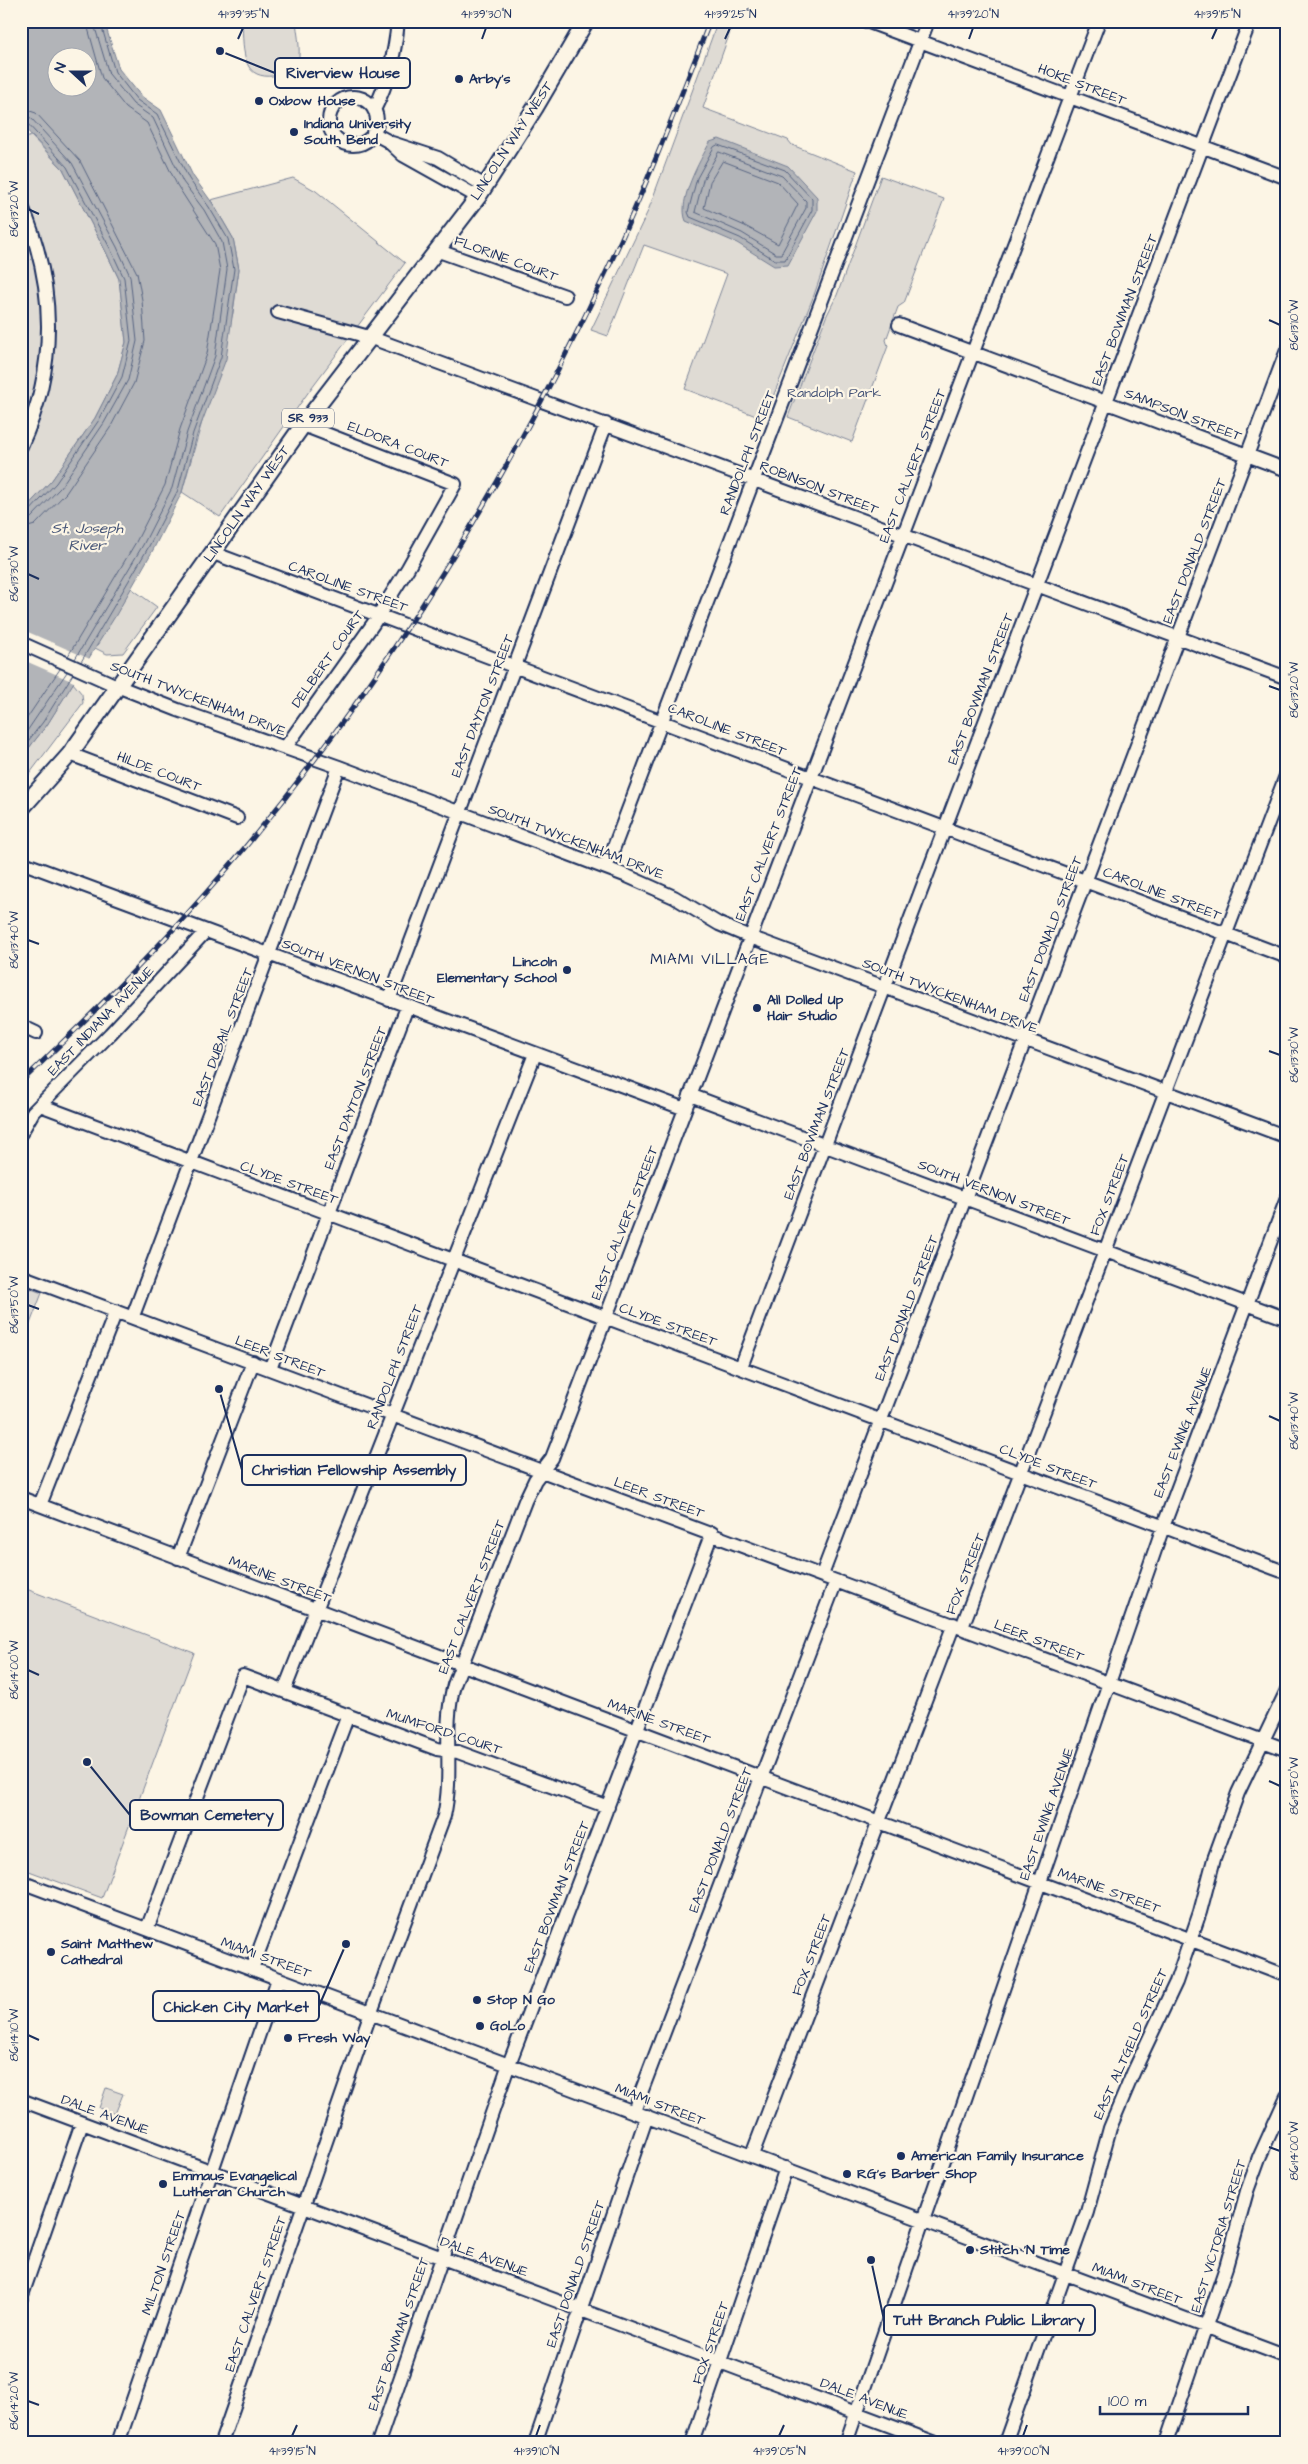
<svg xmlns="http://www.w3.org/2000/svg" width="1308" height="2464" viewBox="0 0 1308 2464" font-family="'Architects Daughter',sans-serif">
<rect width="100%" height="100%" fill="#fcf5e5"/>
<filter id="ink" filterUnits="userSpaceOnUse"><feTurbulence type="fractalNoise" baseFrequency=".02" numOctaves="2"/><feDisplacementMap in="SourceGraphic" scale="10" xChannelSelector="R" yChannelSelector="G"/><feConvolveMatrix kernelMatrix="1 2 1 2 8 2 1 2 1" color-interpolation-filters="sRGB"/></filter>
<g filter="url(#ink)">
<path fill="#dfdbd4" stroke="#7d8599" d="M242,21H296C297,32 300,45 299,56C296,76 259,84 249,67C242,56 243,34 242,21Z
M718,21H734L703,108L788,140L792,145L857,171L814,295L764,419L685,389L727,274L644,245L608,336L591,330L648,211Z
M31,136L63,169L106,252L119,279L126,342L117,375L95,418L52,480L21,513V140Z
M881,176L944,199L904,303L898,307L886,340L888,346L852,442L788,417L826,317L837,295Z
M293,178L316,191L405,263L312,387L220,517L182,492L233,313L239,269L233,238L211,200Z
M131,588L157,607L123,653L107,654L95,648Z
M73,683L82,694L83,703L21,785V758L47,725Z
M21,1285L42,1293L21,1347Z
M21,1587L194,1653L102,1898L21,1868Z
M106,2088L123,2094L115,2114L99,2108Z"/>
<path fill="#b2b4b8" stroke="#767f94" fill-rule="evenodd" d="M21,21H104L119,69L141,96L161,110L193,176L213,204L233,238L239,269L226,359L197,435L182,492L153,550L116,615L47,725L21,758V513L52,480L95,418L117,375L126,342L119,279L106,252L63,169L21,124ZM58,58H88V88H58Z
M719,139L788,166L817,197V211L788,265L774,266L737,243L686,221C677,200 700,161 710,142Z"/>
<path fill="#fcf5e5" d="M21,629L90,659L76,683L21,659Z"/>
<g fill="none" stroke-linecap="round" stroke-linejoin="round">
<path stroke="#576482" stroke-width="1" d="M21,108L36,113L80,161L137,273L142,300L145,341L134,383L110,428L66,493L35,525L21,529
M21,115L31,118L72,163L117,247L130,276L137,341L128,380L104,423L60,488L31,518L21,522
M21,122L27,123L67,167L111,250L124,278L131,341L122,377L99,420L56,483L27,514L21,516
M718,145L785,170L812,199V210L785,260H775L740,238L690,217L688,212L697,178L714,147Z
M719,152L782,176L806,201V208L781,254H776L742,233L695,212L703,180Z
M723,161L778,182L798,204L778,244L745,226L704,208L710,182Z
M68,656L136,542L165,485L180,429L207,354L220,270L215,244L177,185L147,123L126,108L102,78L86,21
M75,659L143,545L172,488L187,432L215,356L227,269L222,242L204,210L183,182L153,118L133,104L109,74L93,21
M81,662L148,548L178,490L193,433L221,357L234,269L228,239L209,207L189,179L157,114L137,100L115,72L100,21
M21,727L60,669
M21,740L67,672
M21,750L43,722L73,674"/>
<defs>
<path id="minor" d="M866,21L1287,178
M329 121a24 24 0 1 1 48 0a24 24 0 1 1-48 0Z
M374,110C389,81 395,53 398,21
M373,133L388,141L403,155L478,197
M392,143L438,158L485,186
M21,204C56,283 58,368 21,446
M436,250L565,296
M278,312L369,337L453,368L1287,678
M899,325L1287,470
M213,553L1287,957
M21,643L117,686L178,710L339,767L627,876L674,897L719,924L750,937L1287,1137
M285,748L373,624L408,568L455,484L303,425
M70,754L237,818
M21,862L685,1109
M606,868L928,21
M389,1000L606,424
M21,1026L36,1033
M690,1095L1287,1319
M40,1105L1287,1573
M21,1133L33,1112L110,1034L206,931
M21,1276L1287,1750
M133,1316L339,767
M741,1367L1250,21
M270,1369L407,1007
M21,1498L1287,1976
M40,1505L116,1311
M178,1558L253,1362
M822,1575L1287,350
M962,1627L1287,773
M284,1691L535,1054
M21,1882L1287,2357
M147,1929L243,1676L437,1749L458,1752L608,1807
M252,1969L348,1715
M21,2100L936,2443
M634,2111L836,1581
M752,2155L954,1624
M21,2298L82,2123
M118,2443L278,1979
M221,2443L371,2012L444,1816C454,1772 442,1728 454,1685L525,1501L535,1480L552,1458L574,1401L1099,21
M378,2443L509,2064L712,1533
M535,2443L647,2116
M692,2443L786,2168
M846,2443L1163,1527L1287,1198
M1005,2443L1087,2212L1110,2128L1134,2071L1176,1982L1200,1912L1214,1859L1238,1793L1287,1690
M1166,2443L1226,2267L1247,2191L1259,2158L1287,2096"/>
<path id="major" d="M21,809L70,754L303,425L478,197L535,108L586,21"/>
</defs>
<use href="#minor" stroke="#1b2f5e" stroke-width="16"/>
<use href="#major" stroke="#1b2f5e" stroke-width="19"/>
<use href="#minor" stroke="#fcf5e5" stroke-width="12"/>
<use href="#major" stroke="#fcf5e5" stroke-width="15"/>
<defs>
<path id="rail" d="M21,1082C76,1030 129,978 180,922C357,728 498,502 610,264C647,185 678,103 710,21"/>
</defs>
<use href="#rail" stroke="#1b2f5e" stroke-width="5"/>
<use href="#rail" stroke="#fcf5e5" stroke-width="3" stroke-dasharray="9" stroke-linecap="butt"/>
</g>
</g>
<path fill="none" stroke="#1b2f5e" stroke-width="2" d="M238,39L243,28M482,39L486,28M725,39L730,28M969,39L973,28M1212,39L1217,28M28,209L39,214M1269,320L1280,325M28,574L39,579M1269,686L1280,690M28,940L39,944M1269,1051L1280,1055M28,1305L39,1309M1269,1416L1280,1421M28,1670L39,1675M1269,1781L1280,1786M28,2035L39,2040M1269,2147L1280,2151M28,2401L39,2405M292,2436L297,2425M536,2436L540,2425M779,2436L784,2425M1023,2436L1027,2425"/>
<g fill="#1b2f5e" stroke="#fcf5e5" stroke-width="2">
<circle cx="459" cy="79" r="5"/>
<circle cx="259" cy="101" r="5"/>
<circle cx="294" cy="132" r="5"/>
<circle cx="567" cy="970" r="5"/>
<circle cx="757" cy="1008" r="5"/>
<circle cx="51" cy="1952" r="5"/>
<circle cx="477" cy="2000" r="5"/>
<circle cx="480" cy="2026" r="5"/>
<circle cx="288" cy="2038" r="5"/>
<circle cx="901" cy="2156" r="5"/>
<circle cx="847" cy="2174" r="5"/>
<circle cx="163" cy="2184" r="5"/>
<circle cx="970" cy="2250" r="5"/>
</g>
<g text-anchor="middle" dominant-baseline="central" stroke-width="4.5" stroke-linejoin="round" paint-order="stroke">
<rect fill="#fcf5e5" stroke="#5e6a86" stroke-width="1" x="282" y="408.5" width="52" height="19" rx="4"/>
<g font-size="12" font-weight="bold" fill="#1b2f5e">
<text x="308" y="418">SR 933</text>
</g>
<g font-size="14" font-weight="bold" fill="#1b2f5e" stroke="#fcf5e5" text-anchor="start">
<text x="469" y="79">Arby's</text>
<text x="269" y="101">Oxbow House</text>
<text x="304" y="124">Indiana University<tspan x="304" dy="16">South Bend</tspan></text>
<text x="557" y="962" text-anchor="end">Lincoln<tspan x="557" dy="16">Elementary School</tspan></text>
<text x="767" y="1000">All Dolled Up<tspan x="767" dy="16">Hair Studio</tspan></text>
<text x="61" y="1944">Saint Matthew<tspan x="61" dy="16">Cathedral</tspan></text>
<text x="487" y="2000">Stop N Go</text>
<text x="490" y="2026">GoLo</text>
<text x="298" y="2038">Fresh Way</text>
<text x="911" y="2156">American Family Insurance</text>
<text x="857" y="2174">RG's Barber Shop</text>
<text x="173" y="2176">Emmaus Evangelical<tspan x="173" dy="16">Lutheran Church</tspan></text>
<text x="980" y="2250">Stitch ‘N Time</text>
</g>
<g font-size="14" fill="#1b2f5e" stroke="#fcf5e5">
<text transform="translate(1082 85) rotate(21)">HOKE STREET</text>
<text transform="translate(512 141) rotate(-57)">LINCOLN WAY WEST</text>
<text transform="translate(506 259) rotate(20)">FLORINE COURT</text>
<text transform="translate(1125 310) rotate(-69)">EAST BOWMAN STREET</text>
<text transform="translate(1183 415) rotate(21)">SAMPSON STREET</text>
<text transform="translate(398 445) rotate(21)">ELDORA COURT</text>
<text transform="translate(748 453) rotate(-69)">RANDOLPH STREET</text>
<text transform="translate(913 466) rotate(-69)">EAST CALVERT STREET</text>
<text transform="translate(819 488) rotate(21)">ROBINSON STREET</text>
<text transform="translate(247 504) rotate(-55)">LINCOLN WAY WEST</text>
<text transform="translate(1195 551) rotate(-69)">EAST DONALD STREET</text>
<text transform="translate(348 587) rotate(20)">CAROLINE STREET</text>
<text transform="translate(328 659) rotate(-55)">DELBERT COURT</text>
<text transform="translate(981 689) rotate(-69)">EAST BOWMAN STREET</text>
<text transform="translate(198 699) rotate(21)">SOUTH TWYCKENHAM DRIVE</text>
<text transform="translate(483 706) rotate(-69)">EAST DAYTON STREET</text>
<text transform="translate(727 730) rotate(21)">CAROLINE STREET</text>
<text transform="translate(159 772) rotate(21)">HILDE COURT</text>
<text transform="translate(576 842) rotate(21)">SOUTH TWYCKENHAM DRIVE</text>
<text transform="translate(769 844) rotate(-69)">EAST CALVERT STREET</text>
<text transform="translate(1162 894) rotate(21)">CAROLINE STREET</text>
<text transform="translate(1051 929) rotate(-69)">EAST DONALD STREET</text>
<text transform="translate(358 972) rotate(21)">SOUTH VERNON STREET</text>
<text transform="translate(950 996) rotate(21)">SOUTH TWYCKENHAM DRIVE</text>
<text transform="translate(101 1021) rotate(-46)">EAST INDIANA AVENUE</text>
<text transform="translate(223 1037) rotate(-69)">EAST DUBAIL STREET</text>
<text transform="translate(356 1098) rotate(-69)">EAST DAYTON STREET</text>
<text transform="translate(817 1124) rotate(-69)">EAST BOWMAN STREET</text>
<text transform="translate(289 1183) rotate(20)">CLYDE STREET</text>
<text transform="translate(994 1193) rotate(21)">SOUTH VERNON STREET</text>
<text transform="translate(1110 1195) rotate(-69)">FOX STREET</text>
<text transform="translate(625 1223) rotate(-69)">EAST CALVERT STREET</text>
<text transform="translate(907 1308) rotate(-69)">EAST DONALD STREET</text>
<text transform="translate(668 1325) rotate(20)">CLYDE STREET</text>
<text transform="translate(280 1357) rotate(21)">LEER STREET</text>
<text transform="translate(395 1367) rotate(-69)">RANDOLPH STREET</text>
<text transform="translate(1183 1432) rotate(-69)">EAST EWING AVENUE</text>
<text transform="translate(1048 1467) rotate(21)">CLYDE STREET</text>
<text transform="translate(659 1498) rotate(20)">LEER STREET</text>
<text transform="translate(966 1574) rotate(-69)">FOX STREET</text>
<text transform="translate(280 1580) rotate(21)">MARINE STREET</text>
<text transform="translate(472 1597) rotate(-69)">EAST CALVERT STREET</text>
<text transform="translate(1039 1641) rotate(21)">LEER STREET</text>
<text transform="translate(659 1722) rotate(20)">MARINE STREET</text>
<text transform="translate(444 1732) rotate(18)">MUMFORD COURT</text>
<text transform="translate(1047 1814) rotate(-71)">EAST EWING AVENUE</text>
<text transform="translate(721 1840) rotate(-69)">EAST DONALD STREET</text>
<text transform="translate(1109 1891) rotate(20)">MARINE STREET</text>
<text transform="translate(557 1897) rotate(-69)">EAST BOWMAN STREET</text>
<text transform="translate(812 1955) rotate(-69)">FOX STREET</text>
<text transform="translate(266 1958) rotate(20)">MIAMI STREET</text>
<text transform="translate(1131 2044) rotate(-66)">EAST ALTGELD STREET</text>
<text transform="translate(660 2105) rotate(21)">MIAMI STREET</text>
<text transform="translate(105 2115) rotate(20)">DALE AVENUE</text>
<text transform="translate(1219 2236) rotate(-73)">EAST VICTORIA STREET</text>
<text transform="translate(484 2257) rotate(20)">DALE AVENUE</text>
<text transform="translate(164 2263) rotate(-71)">MILTON STREET</text>
<text transform="translate(576 2274) rotate(-71)">EAST DONALD STREET</text>
<text transform="translate(1137 2284) rotate(21)">MIAMI STREET</text>
<text transform="translate(256 2294) rotate(-71)">EAST CALVERT STREET</text>
<text transform="translate(399 2334) rotate(-71)">EAST BOWMAN STREET</text>
<text transform="translate(711 2343) rotate(-71)">FOX STREET</text>
<text transform="translate(864 2399) rotate(21)">DALE AVENUE</text>
</g>
<g font-size="14" fill="#425176" stroke="#fcf5e5">
<text x="834" y="393">Randolph Park</text>
</g>
<g font-size="15" font-style="italic" fill="#485779" stroke="#fcf5e5">
<text x="87" y="528">St. Joseph<tspan x="87" dy="17">River</tspan></text>
</g>
<g font-size="15" letter-spacing="1" fill="#1b2f5e" stroke="#fcf5e5">
<text x="710" y="959">MIAMI VILLAGE</text>
</g>
</g>
<path fill="none" stroke="#1b2f5e" stroke-width="2" d="M220 51L275 73M219 1389L242 1470M87 1762L130 1815M346 1944L319 2006M871 2260L884 2320"/>
<g fill="#1b2f5e" stroke="#fcf5e5" stroke-width="2">
<circle cx="220" cy="51" r="5"/>
<circle cx="219" cy="1389" r="5"/>
<circle cx="87" cy="1762" r="5"/>
<circle cx="346" cy="1944" r="5"/>
<circle cx="871" cy="2260" r="5"/>
</g>
<g fill="#fcf5e5" stroke="#1b2f5e" stroke-width="2">
<rect x="275" y="58" width="135" height="30" rx="5"/>
<rect x="242" y="1455" width="224" height="30" rx="5"/>
<rect x="130" y="1800" width="153" height="30" rx="5"/>
<rect x="153" y="1991" width="166" height="30" rx="5"/>
<rect x="884" y="2305" width="211" height="30" rx="5"/>
</g>
<g font-size="15" text-anchor="middle" font-weight="bold" fill="#1b2f5e">
<text x="343" y="78">Riverview House</text>
<text x="354" y="1475">Christian Fellowship Assembly</text>
<text x="207" y="1820">Bowman Cemetery</text>
<text x="236" y="2012">Chicken City Market</text>
<text x="989" y="2325">Tutt Branch Public Library</text>
</g>
<rect width="1308" height="2464" fill="none" stroke="#fcf5e5" stroke-width="55"/>
<g transform="translate(72 72) rotate(291)"><circle r="24" fill="#fcf5e5" stroke="#a2a6af"/>
<path d="M0-4L9 19L0 12L-9 19Z" fill="#1b2f5e"/>
<text y="-8" font-size="14" font-weight="bold" text-anchor="middle" fill="#1b2f5e">N</text>
</g>
<path d="M1100 2406v8h148v-8" fill="none" stroke="#1b2f5e" stroke-width="2.5"/>
<text x="1108" y="2406" font-size="15" fill="#1b2f5e" stroke="#fcf5e5" stroke-width="4" paint-order="stroke">100 m</text>
<rect x="28" y="28" width="1252" height="2408" fill="none" stroke="#1b2f5e" stroke-width="2"/>
<g font-size="12" text-anchor="middle" fill="#1b2f5e">
<text x="243" y="18">41°39'35"N</text>
<text x="486" y="18">41°39'30"N</text>
<text x="730" y="18">41°39'25"N</text>
<text x="973" y="18">41°39'20"N</text>
<text x="1217" y="18">41°39'15"N</text>
<text transform="translate(14 209) rotate(-90)" y="4">86°13'20"W</text>
<text transform="translate(1294 325) rotate(-90)" y="4">86°13'10"W</text>
<text transform="translate(14 574) rotate(-90)" y="4">86°13'30"W</text>
<text transform="translate(1294 690) rotate(-90)" y="4">86°13'20"W</text>
<text transform="translate(14 940) rotate(-90)" y="4">86°13'40"W</text>
<text transform="translate(1294 1055) rotate(-90)" y="4">86°13'30"W</text>
<text transform="translate(14 1305) rotate(-90)" y="4">86°13'50"W</text>
<text transform="translate(1294 1421) rotate(-90)" y="4">86°13'40"W</text>
<text transform="translate(14 1670) rotate(-90)" y="4">86°14'00"W</text>
<text transform="translate(1294 1786) rotate(-90)" y="4">86°13'50"W</text>
<text transform="translate(14 2035) rotate(-90)" y="4">86°14'10"W</text>
<text transform="translate(1294 2151) rotate(-90)" y="4">86°14'00"W</text>
<text transform="translate(14 2401) rotate(-90)" y="4">86°14'20"W</text>
<text x="292" y="2455">41°39'15"N</text>
<text x="536" y="2455">41°39'10"N</text>
<text x="779" y="2455">41°39'05"N</text>
<text x="1023" y="2455">41°39'00"N</text>
</g>
</svg>
